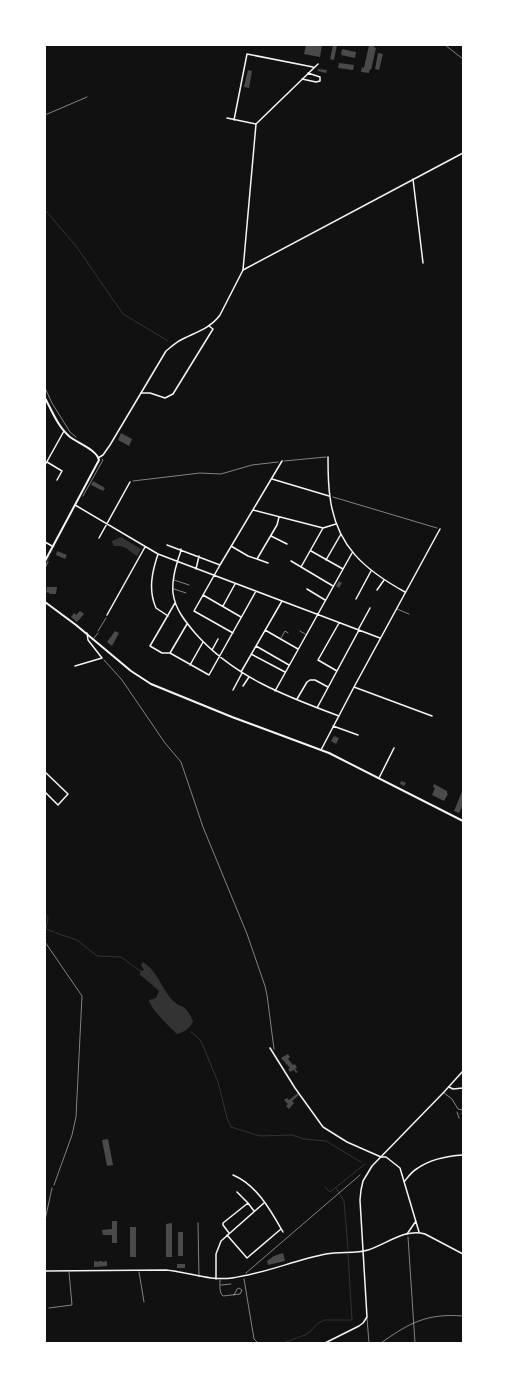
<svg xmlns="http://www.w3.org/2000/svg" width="508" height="1388" viewBox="0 0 508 1388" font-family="Georgia,serif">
<rect width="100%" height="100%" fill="#111"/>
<path fill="#333" d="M121,537L141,549L137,556C128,551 127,545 115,546L113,545L112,541Z
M143,962C160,973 162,993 177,1004C179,1006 180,1005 183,1007C187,1009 192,1017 193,1022C189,1029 184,1032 177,1034C170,1027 151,1010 149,1000L156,998L159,991C153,986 147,980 140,975V971L144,970L141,965Z"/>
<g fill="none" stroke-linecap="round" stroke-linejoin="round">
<path stroke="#333" stroke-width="1" d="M45,210L76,246L123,314L168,341
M54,548L55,546
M51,553L53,550
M45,566L50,556
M45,913L48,918L46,929L54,932
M56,933L77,940L97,956L121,957L140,971
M191,1032L196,1036L201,1041L218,1082L227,1118L231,1127L260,1136L292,1135L304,1139L326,1141L361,1162
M459,1114L463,1113
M325,1187L330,1192L365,1164
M336,1188L344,1201L348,1249
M283,1343L305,1335L311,1331L317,1324L324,1320H352L348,1254"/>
</g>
<path fill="#4a4a4a" d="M306,45H322L320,57L304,54Z
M333,45H337L334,60L330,59Z
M369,45H374V47L376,48L371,70L370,69L369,73L361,72L362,67L364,68Z
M342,49L356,52L355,58L341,55Z
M378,53L383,54L379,70L375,69Z
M339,63L354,65L353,70L338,68Z
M318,69L327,70L326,73L318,71Z
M248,70L252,71L249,88L244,87Z
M121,433L132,439L129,446L118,440Z
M93,481L105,488L103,491L91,485Z
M57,551L67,555L65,559L56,555Z
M339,581L342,583L339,588L336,586Z
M47,587H57L56,594H50L48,592L46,593Z
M80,611L84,614L77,622L71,617L74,613L76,615Z
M115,631L119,633L112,646L107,642Z
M334,736L339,738L336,744L331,741Z
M401,781L406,783L404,786L400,784Z
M434,784L447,791V793L448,794L444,801L432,795L435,788L433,787Z
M463,789V805L459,813L454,811Z
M288,1054L290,1057L288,1059L293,1065L295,1064L297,1068L295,1069L298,1072L296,1073L294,1070L290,1072L288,1069L290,1068L281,1058Z
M298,1093L299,1095L292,1101L294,1103L289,1109L286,1106L288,1104L284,1100L287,1098L289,1100Z
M108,1139L113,1165L107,1166L102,1140Z
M112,1221H117V1243H112V1235H103L102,1230L112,1229Z
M172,1223V1257H166V1224Z
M130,1227H136V1257H130Z
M178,1232H183V1256H178Z
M283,1253L285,1261L268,1265L267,1261L274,1256Z
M94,1261L99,1262V1261H102V1262L107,1261V1266L94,1267Z
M177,1264H185V1268H177Z"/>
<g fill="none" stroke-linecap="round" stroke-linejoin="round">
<path stroke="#f5f5f5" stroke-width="0.5" d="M445,45L463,59
M45,115L87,97
M45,388L52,403L70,432L76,437
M284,461L326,457
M133,481L200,473L221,474L252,465L278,462
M83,496L103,460L102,459
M333,497L437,528
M45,568L48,562
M98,631L106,618
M104,660L122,680L165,743L181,762L203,827L247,934L265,986L267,995L274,1049
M45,942L82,996L76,1117L72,1135L54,1185
M457,1112L459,1118
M408,1237L415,1343
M246,1273L360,1175
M244,1279L254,1339L258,1343
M381,1343C409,1323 427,1313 463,1316"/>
<path stroke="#f5f5f5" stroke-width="0.5" d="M174,580L189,585
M174,589L186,593
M397,609L409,614
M300,631L305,634
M94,638L98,633
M281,638L285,631L288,633
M444,1093L452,1099L458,1109L463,1110
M45,1220L52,1188
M198,1223L199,1277
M139,1272L144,1302
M220,1280C220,1285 219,1293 223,1296L240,1294L242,1290L239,1288L237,1289L234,1295
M221,1285L231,1284
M49,1308L72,1305L69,1272
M367,1318L369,1343"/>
<path stroke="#f5f5f5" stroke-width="1.5" d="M302,79L316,82L320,81V77L308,73
M227,118L256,124
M234,120L247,54L313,67
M413,179L423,263
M243,270L256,124L318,64
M141,393H150L165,398L173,394L213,329L209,326
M328,457C328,470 328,484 330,497C336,546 365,570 405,592
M47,462L62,471L57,480
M45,465L64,431
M272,479L329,496
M75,505L158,554L380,638
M253,510L323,528L336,524
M271,536L287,544
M99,538L130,482
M45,542L52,546
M167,545L220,565
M231,546L248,556L257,559L277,525L279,517
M181,549C181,553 178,558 177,563C174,573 172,582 173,593C175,609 185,621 195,633C234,677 285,696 339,716
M311,551L343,569
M158,554C152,572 148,590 156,608L168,616
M257,559L268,563
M326,560L341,534
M291,561L333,586
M301,567L323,528
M196,569L199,556
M307,589L325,600
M377,590L384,580
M203,595L241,617
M356,599L371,571
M175,603L150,646L162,653H170L187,624
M223,606L235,584
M107,615L145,547
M265,630L298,649
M358,630L370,608
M233,633L194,611L220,565L282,461
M256,646L289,665
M212,650L218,639
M170,653L209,675L256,591
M251,654L285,672
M190,665L203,642
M75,666L102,658L88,640L87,633
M337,671L318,660L339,623
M241,672L282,601
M243,686L249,677
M354,687L432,716
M233,690L242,673
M275,691L352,553
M297,699L307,682L310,680H315L328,687
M317,708L359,630
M333,726L358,735
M321,750L354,687L440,529
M45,772L68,794L58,805L45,792
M379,778L394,748
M270,1048L295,1088L323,1127L347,1142L381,1157H386L400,1168L419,1232
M449,1087L453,1089L463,1088
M233,1175C257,1185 271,1211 283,1232
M404,1182C408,1177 412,1171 418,1168C431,1159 447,1156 463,1155
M237,1192L248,1203
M229,1233L223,1225V1223L248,1203L254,1211
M407,1234L416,1221
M227,1235L247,1258L281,1229
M216,1279V1254L221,1241L264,1203"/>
<path stroke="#f5f5f5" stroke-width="1.5" d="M98,458L103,455L110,445L166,351C170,348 174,344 179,341C193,333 210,329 220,315L243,270L463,153
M45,1271L166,1270C189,1272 209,1281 232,1278C263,1274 295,1260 326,1254C340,1251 355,1254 368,1250C387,1244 405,1228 425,1234L463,1254
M325,1343L359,1326L363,1323L367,1317L360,1200L361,1190L363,1181L372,1166L444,1092L463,1071"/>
<path stroke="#f5f5f5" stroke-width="2" d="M45,398C52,411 58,427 70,437C78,443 97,450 99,460L45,561
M45,602L76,625L131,671L151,684L232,717L329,753L463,821"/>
</g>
<rect width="508" height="1388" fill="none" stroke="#ffffff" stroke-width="92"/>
</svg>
